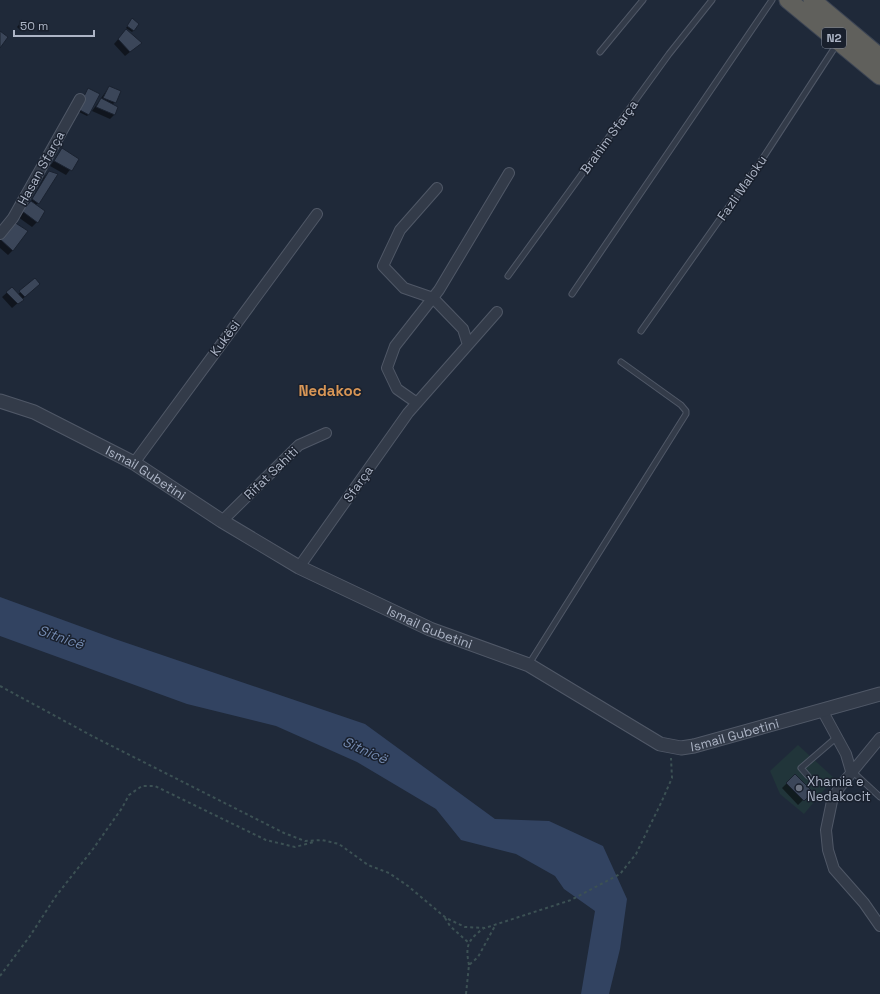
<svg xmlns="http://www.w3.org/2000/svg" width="880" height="994" viewBox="0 0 880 994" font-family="'Space Grotesk',sans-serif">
<rect width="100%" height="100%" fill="#1f2939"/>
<path fill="#21353a" d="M798,745L834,778L804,814L780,794L770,771Z"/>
<path fill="#324361" d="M0,597L115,639L365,724L495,819L549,821L603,846L627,899L620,949L609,994H581L595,911L564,889L555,876L516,854L461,840L436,809L357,762L276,726L187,704L0,636Z"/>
<path fill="#0007" d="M22,21L27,25L21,31L17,27Z
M131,22L134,30L132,32L126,28Z
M121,36L141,43L125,56L114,44Z
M109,87L115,102L112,105L114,115L110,119L92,111Z
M88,89L89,114L87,116L77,111Z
M62,150L78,159L66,175L50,166Z
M49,172L38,203L35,206L37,222L32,227L18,217L29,205L44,177Z
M9,228L13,250L8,255L0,248V240Z
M35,280L34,289L12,308L2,297L12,288L17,295Z
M795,775L811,792L798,805L782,788Z"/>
<path fill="#3b4659" stroke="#1a2230" d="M132,18L139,24L134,31L127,26Z
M21,20L29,25L24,30L19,25Z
M126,29L142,43L130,52L118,39Z
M0,31L8,37L0,48Z
M109,86L121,91L116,103L103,98Z
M88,88L100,94L89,115L78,109Z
M101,98L118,107L115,115L96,107Z
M62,148L79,159L72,171L54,161Z
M49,171L58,174L39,204L32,199Z
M31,201L45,211L38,223L22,211Z
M14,222L28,231L13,251L0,239Z
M35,278L40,284L25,297L19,291Z
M12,287L24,300L18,304L6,292Z
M795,774L813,792L804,801L786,783Z"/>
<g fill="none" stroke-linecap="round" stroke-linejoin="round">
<defs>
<path id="service" d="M600,52L643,0
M508,276L669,54L712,0
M572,294L772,0
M641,331L761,161L837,44
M529,664L686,414V411L681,405L621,362
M852,771L880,797
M808,776L801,768L837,737"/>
<path id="minor" d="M437,188L400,230L383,266L404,288L433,298L463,329L468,345
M0,234L13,218L80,99
M417,403L397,389L387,368L395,346L439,290L509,173
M134,463L317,214
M222,521L299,445L326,433
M299,567L408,413L497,312
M822,710L846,754L851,771
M880,738L839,788L832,801L826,830L828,850L834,869L864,903L880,926"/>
<g id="tertiary">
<path id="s1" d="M0,401L34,412L134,463L222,521L299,567L430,629L529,665L660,744L681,748L694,746L880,694"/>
</g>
<path id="trunk" d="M788,0L880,76
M812,0L880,57"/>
</defs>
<use href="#service" stroke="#505867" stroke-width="7"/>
<use href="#minor" stroke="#505867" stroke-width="12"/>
<use href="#tertiary" stroke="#505867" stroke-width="15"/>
<use href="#trunk" stroke="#3d4554" stroke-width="19"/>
<path stroke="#3c5154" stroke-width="2" stroke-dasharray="3 3" stroke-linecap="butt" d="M0,686L94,737L284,833L305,841L322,840L339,844L368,865L389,873L408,886L446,918L465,927L485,928L571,900L620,874L636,854L661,803L672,778L671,758
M445,918L450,926L469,943
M469,965C465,945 468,940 484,928
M0,976L30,936L56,896L93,849L122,808L129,795L142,786H155L266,840L295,847L314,842
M466,994L469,965L478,957L496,924"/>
<use href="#service" stroke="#333b49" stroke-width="5"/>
<use href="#minor" stroke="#333b49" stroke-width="10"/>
<use href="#tertiary" stroke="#333b49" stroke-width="13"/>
<use href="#trunk" stroke="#60605c" stroke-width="17"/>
</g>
<circle fill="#6b7280" stroke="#19202d" stroke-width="1.5" cx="799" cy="788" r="4"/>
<g text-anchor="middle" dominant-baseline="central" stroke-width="3" stroke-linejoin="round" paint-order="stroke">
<rect fill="#19202d" stroke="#818898" stroke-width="1" x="822" y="28" width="24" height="20" rx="3"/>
<g font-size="12" font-weight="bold" fill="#adb5c6">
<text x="834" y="38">N2</text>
</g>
<g font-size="13" fill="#adb5c6" stroke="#19202d">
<text transform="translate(609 137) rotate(-54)">Brahim Sfarça</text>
<text transform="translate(41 168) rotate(-61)">Hasan Sfarça</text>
<text transform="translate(742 188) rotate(-55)">Fazli Maloku</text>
<text transform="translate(225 338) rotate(-54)">Kukësi</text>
<text stroke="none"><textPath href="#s1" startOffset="163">Ismail Gubetini</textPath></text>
<text transform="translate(271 473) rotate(-44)">Rifat Sahiti</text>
<text transform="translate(358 484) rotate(-55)">Sfarça</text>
<text stroke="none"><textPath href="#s1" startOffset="487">Ismail Gubetini</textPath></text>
<text stroke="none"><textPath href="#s1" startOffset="823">Ismail Gubetini</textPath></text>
</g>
<g font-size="13" fill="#adb5c6" stroke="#19202d" text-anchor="start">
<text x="807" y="781">Xhamia e<tspan x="807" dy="15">Nedakocit</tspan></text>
</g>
<g font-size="14" font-style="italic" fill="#748ab0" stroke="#19202d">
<text transform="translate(61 637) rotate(19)">Sitnicë</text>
<text transform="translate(365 750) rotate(24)">Sitnicë</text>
</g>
<g font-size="15" font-weight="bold" fill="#d89656" stroke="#19202d">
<text x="330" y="390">Nedakoc</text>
</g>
</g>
<path d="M14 30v6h80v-6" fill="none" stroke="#adb5c6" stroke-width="2"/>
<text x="20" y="30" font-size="12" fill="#adb5c6" stroke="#19202d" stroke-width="3" paint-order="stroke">50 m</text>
</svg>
